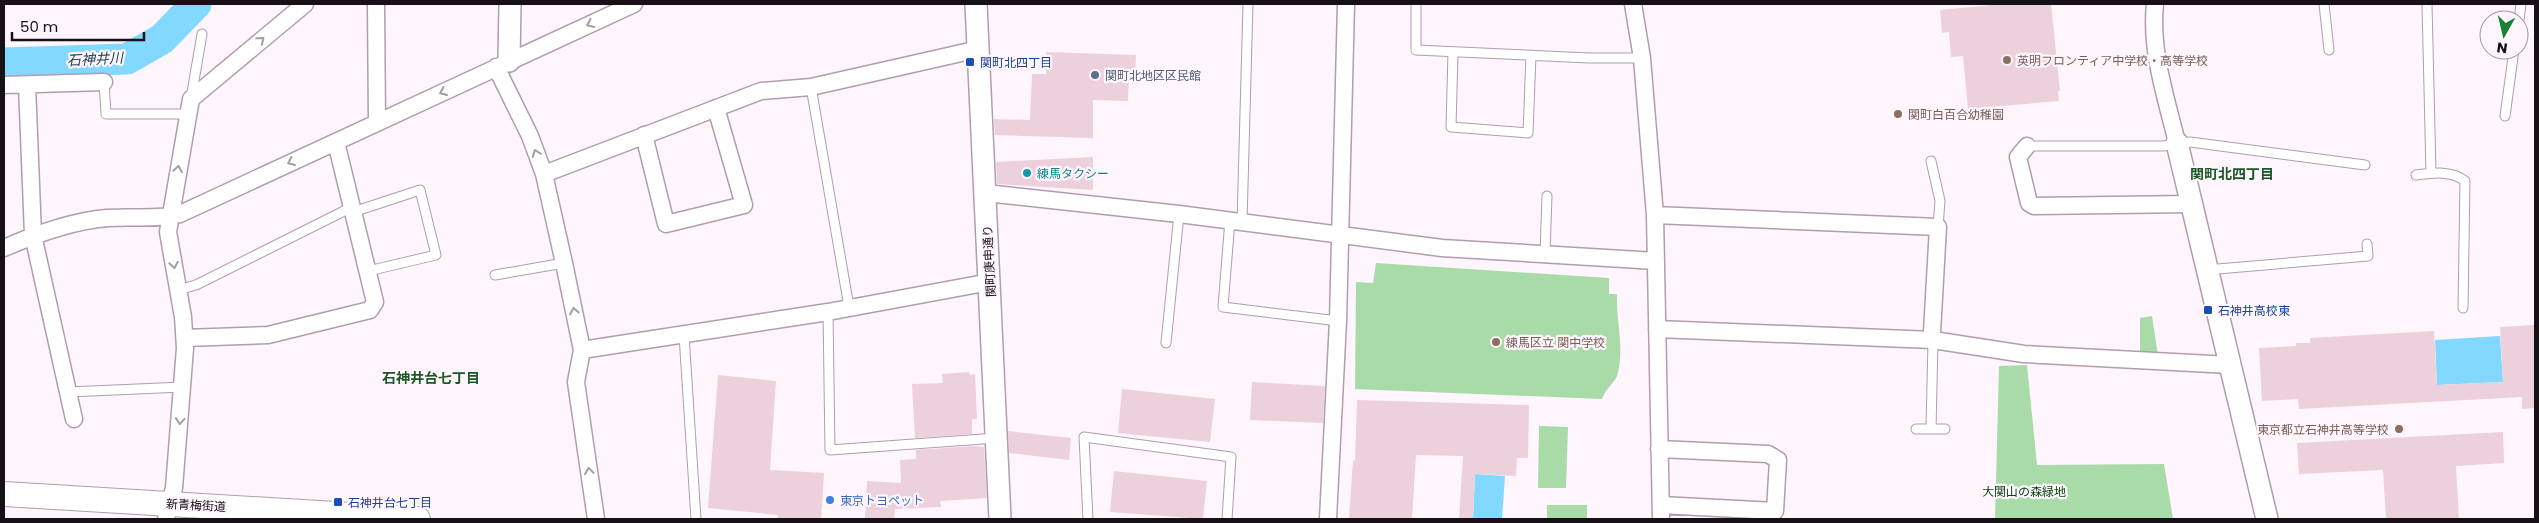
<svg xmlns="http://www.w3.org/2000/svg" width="2539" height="523" viewBox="0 0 2539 523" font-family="Poppins,'Noto Sans JP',sans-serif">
<rect width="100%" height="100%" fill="#fef5fd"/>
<path fill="#a9dba8" d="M1376,263L1609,278V294H1617C1616,321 1625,349 1617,376C1615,382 1606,388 1602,399L1355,389L1356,282L1373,283Z
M2152,316L2158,356L2140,355V318Z
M2027,365L2037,465L2164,464L2173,519H1995L1999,366Z
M1539,426L1568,427L1566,488H1538Z
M1547,505H1587V519H1547Z"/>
<path fill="#82d8fe" d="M2500,336L2503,382L2437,385L2435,340Z
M1475,474L1505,476L1502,519H1473Z"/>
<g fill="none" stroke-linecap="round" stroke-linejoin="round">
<path stroke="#82d8fe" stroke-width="31" d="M4,63L127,59L162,39L196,4"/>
</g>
<path fill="#ecd0dc" d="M2003,4H2051L2060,91H2058L2059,101L1968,109L1963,56L1951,57L1949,32L1942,33L1940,10Z
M1046,52L1136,55L1135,77H1129L1128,101L1093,100V138L995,135L994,119L1030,120L1032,74H1046Z
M1093,157V190L997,184L996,162Z
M2535,325V408L2522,409V397L2299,409L2298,399L2262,401L2259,348L2296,346V343H2310V338L2434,331L2437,385L2503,382L2500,327Z
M969,372L970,375L975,374L977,419H972V434L915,438L912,384L943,383L942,374Z
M718,375L776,381L770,470L824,473L821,519H778V515L708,508Z
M1252,382L1325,386L1323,423L1250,420Z
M1122,389L1215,399L1210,442L1118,433Z
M1357,400L1529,405L1528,458H1517L1516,476L1475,474L1473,519H1459L1463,456L1416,455L1412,519H1349L1353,460L1355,461Z
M1008,431L1071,438L1069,460L1009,453Z
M2503,432L2504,463L2456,466L2459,519H2386L2383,470L2299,474L2297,443Z
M973,446L984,447L987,498L940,501L941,507L895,509L894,519H865L867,481L901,483L900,460L916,459V450Z
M1114,471L1207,481L1203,519L1110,512Z"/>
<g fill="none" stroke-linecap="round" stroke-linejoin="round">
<defs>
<path id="service" d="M1416,4V50L1589,58H1642
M2324,4L2329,50
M2427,4L2431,173
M2519,20L2521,4
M1453,52L1451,127L1528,133L1531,55
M104,82L106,114H188
M811,87L849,307
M191,98L202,34
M2505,116L2514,50
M2027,146H2163L2190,142L2365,165
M1931,161L1940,201L1938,227
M2416,175C2432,173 2452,170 2465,181L2463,308
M353,212L420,190L436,255L368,271
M1230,220L1223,307L1338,321
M1242,222L1248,4
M1545,254L1547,196
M2206,270L2368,256L2367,244
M495,275L564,263
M178,290L196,285L352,207
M828,312L830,450L997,438
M684,335L696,519
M1166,343L1179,214
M68,392L183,387
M1916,429H1945
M1931,429L1933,340
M1088,519L1084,437L1231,457L1227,519"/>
<path id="minor" d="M376,4L377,123
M1633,4L1642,58L1655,215L1661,519
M2155,4C2150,51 2166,97 2177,143
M496,67L530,136L544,174L564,263L582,350L576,382L596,519
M4,85L104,82
M27,85L33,235L74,419
M644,135L666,224L744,205L716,108
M2027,146L2018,157L2029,203L2034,206L2191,204
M544,174L761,91L811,87L979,49
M986,193L1179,214L1442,248L1656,261
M1655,215L1938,227L1932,332L1933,340
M4,248C36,234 72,221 107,218C132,216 156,220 180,214L634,4
M1657,329L1933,340L2024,354L2230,365
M185,338L268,335L370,310L375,302L336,142
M582,350L828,312L990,282
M1659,449L1768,454L1778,460L1775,511L1661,505
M166,519L174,488L185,348L183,317L168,232L191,99L305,4
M1328,519L1338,321L1346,4"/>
<path id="tertiary" d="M976,4L1000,519
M509,61L510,4
M2177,143L2267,519"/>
<path id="secondary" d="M4,494L418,519"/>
</defs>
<use href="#service" stroke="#b09daf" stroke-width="11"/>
<use href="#minor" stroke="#b09daf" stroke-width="19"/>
<use href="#tertiary" stroke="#b09daf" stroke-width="24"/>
<use href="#secondary" stroke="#b09daf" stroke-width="26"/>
<use href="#service" stroke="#fff" stroke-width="9"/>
<use href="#minor" stroke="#fff" stroke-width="16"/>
<use href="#tertiary" stroke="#fff" stroke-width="21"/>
<use href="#secondary" stroke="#fff" stroke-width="24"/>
</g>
<defs><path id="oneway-chevron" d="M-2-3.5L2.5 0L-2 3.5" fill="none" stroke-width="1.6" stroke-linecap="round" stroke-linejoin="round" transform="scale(1.25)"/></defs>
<g stroke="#a29fa2">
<use href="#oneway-chevron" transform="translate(590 24) rotate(156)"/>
<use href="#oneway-chevron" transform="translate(261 40) rotate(-40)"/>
<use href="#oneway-chevron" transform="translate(443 92) rotate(155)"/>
<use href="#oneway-chevron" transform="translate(536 153) rotate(-111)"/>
<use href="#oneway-chevron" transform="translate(291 162) rotate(155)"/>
<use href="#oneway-chevron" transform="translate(178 169) rotate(-80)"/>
<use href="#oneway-chevron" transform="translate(174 265) rotate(80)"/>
<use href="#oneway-chevron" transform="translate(574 311) rotate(-101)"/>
<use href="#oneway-chevron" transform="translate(180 421) rotate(95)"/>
<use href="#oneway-chevron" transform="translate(589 471) rotate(-98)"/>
</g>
<g fill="#8d6e63" stroke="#fef5fd" stroke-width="2">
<circle cx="2007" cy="60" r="5"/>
<circle cx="1898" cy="114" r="5"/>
<circle cx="1496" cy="342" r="5"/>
<circle cx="2399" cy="429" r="5"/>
</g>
<g fill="#1a4fb4" stroke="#fef5fd" stroke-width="2">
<rect x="965" y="57" width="10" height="10" rx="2.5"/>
<rect x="2203" y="305" width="10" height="10" rx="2.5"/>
<rect x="333" y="497" width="10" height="10" rx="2.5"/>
</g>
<circle fill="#5c6f8a" stroke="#fef5fd" stroke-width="2" cx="1095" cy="75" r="5"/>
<circle fill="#0f9aa8" stroke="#fef5fd" stroke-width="2" cx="1027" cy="173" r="5"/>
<circle fill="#3f7fe0" stroke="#fef5fd" stroke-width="2" cx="830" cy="500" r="5"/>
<g text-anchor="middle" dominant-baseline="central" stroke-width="4.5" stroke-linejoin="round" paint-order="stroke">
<g font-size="12" fill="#785e54" stroke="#fef5fd" text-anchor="start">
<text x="2017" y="60">英明フロンティア中学校・高等学校</text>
<text x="1908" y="114">関町白百合幼稚園</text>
<text x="1506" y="342">練馬区立 関中学校</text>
<text x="2389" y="429" text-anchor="end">東京都立石神井高等学校</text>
</g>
<g font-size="12" fill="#164399" stroke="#fef5fd" text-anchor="start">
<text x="980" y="62">関町北四丁目</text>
<text x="2218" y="310">石神井高校東</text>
<text x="348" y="502">石神井台七丁目</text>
</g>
<g font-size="12" fill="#4e5e75" stroke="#fef5fd" text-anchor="start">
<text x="1105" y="75">関町北地区区民館</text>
</g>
<g font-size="12" fill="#0d838f" stroke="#fef5fd" text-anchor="start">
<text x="1037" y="173">練馬タクシー</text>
</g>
<g font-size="12" fill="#171016" stroke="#fef5fd">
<text transform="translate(989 261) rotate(-93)">関町庚申通り</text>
<text transform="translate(196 505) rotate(3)">新青梅街道</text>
</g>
<g font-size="12" fill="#0a4610" stroke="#fef5fd">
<text x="2024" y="491">大関山の森緑地</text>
</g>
<g font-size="12" fill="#366cbe" stroke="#fef5fd" text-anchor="start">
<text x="840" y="500">東京トヨペット</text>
</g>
<g font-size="14" font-style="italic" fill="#163d4d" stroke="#fef5fd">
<text transform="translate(95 59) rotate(-3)">石神井川</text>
</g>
<g font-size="14" font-weight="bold" fill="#1b5727" stroke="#fef5fd">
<text x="2232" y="174">関町北四丁目</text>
<text x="431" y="378">石神井台七丁目</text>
</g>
</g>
<rect width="2539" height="523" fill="none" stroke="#171016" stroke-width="10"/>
<g transform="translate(2504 35) rotate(188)"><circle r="24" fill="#fef5fd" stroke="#a299a1"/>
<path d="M0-4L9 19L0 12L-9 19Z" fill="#1d8135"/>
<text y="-8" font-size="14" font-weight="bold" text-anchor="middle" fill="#171016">N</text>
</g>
<path d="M12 32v8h132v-8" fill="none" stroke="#171016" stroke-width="2.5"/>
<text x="20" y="32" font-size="15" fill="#171016" stroke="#fef5fd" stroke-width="4" paint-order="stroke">50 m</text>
</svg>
